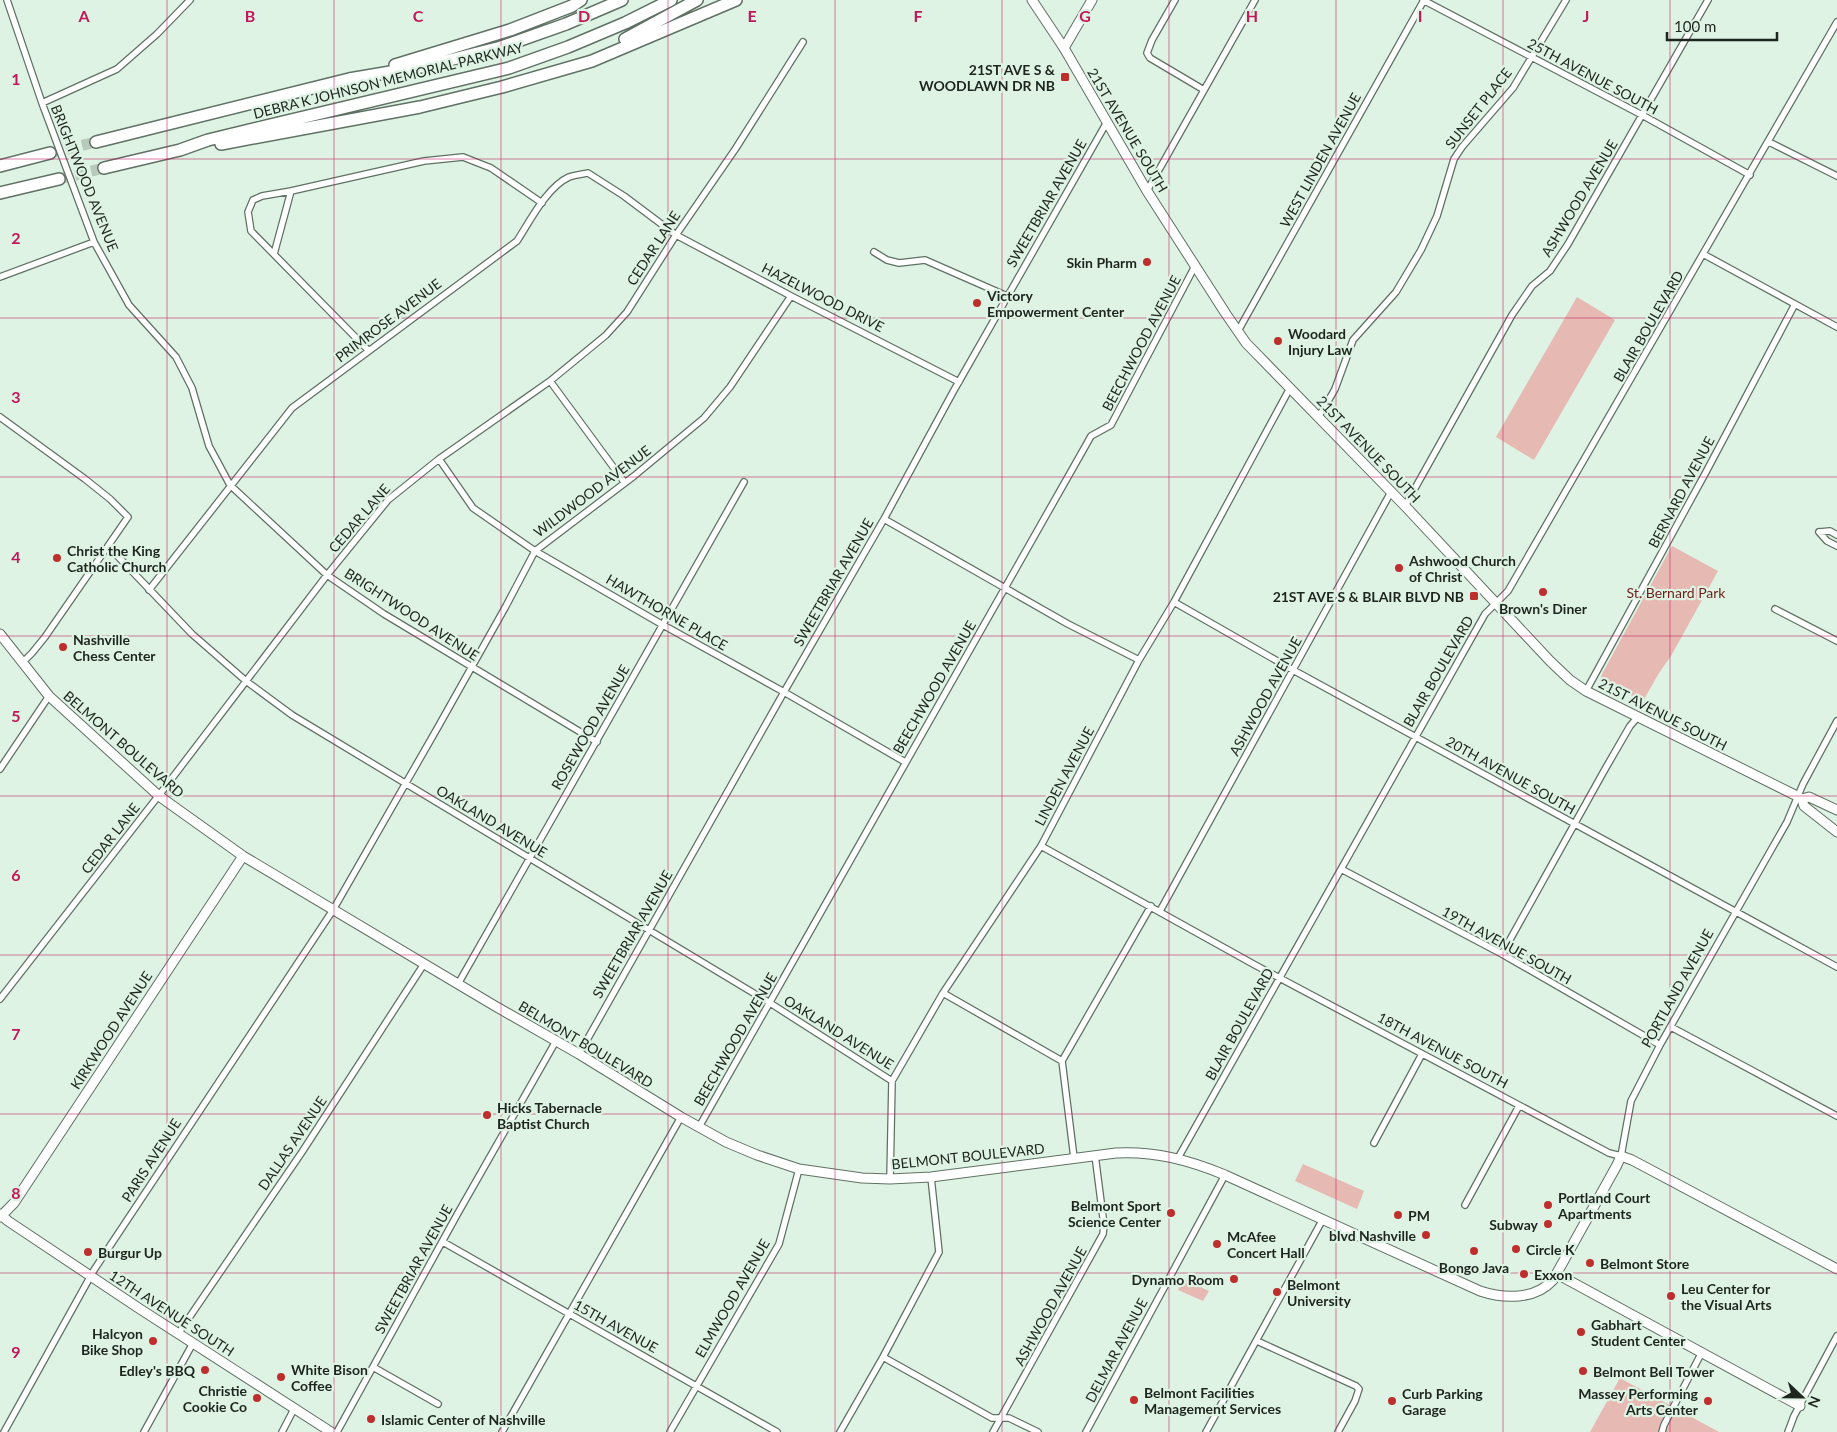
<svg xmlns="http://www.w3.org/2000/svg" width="1837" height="1432" viewBox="0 0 1837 1432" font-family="Lato,sans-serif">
<rect width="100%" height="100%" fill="#def3e3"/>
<path fill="#e6b9b3" d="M1577,297L1615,320L1534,460L1496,437Z
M1672,546L1718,571L1671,656L1659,673L1643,701L1600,681L1602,674Z
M1303,1164L1364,1191L1357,1209L1295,1181Z
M1183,1279L1209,1291L1203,1301L1178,1290Z
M1620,1378L1719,1432H1590Z"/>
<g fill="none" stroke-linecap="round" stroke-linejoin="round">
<path stroke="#b8cabc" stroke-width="11" stroke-dasharray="11 5.5" stroke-linecap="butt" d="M50,153L96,142
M59,179L104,168"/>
<defs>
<path id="street" d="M7,0L42,103L94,242L129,305L176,357L192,388L209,446L230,485L327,575L384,614L597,742
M1175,0L1152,40L1147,53L1150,58L1204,90
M1423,0L1642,115L1750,175
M42,103L117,69L157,34L190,0
M1769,142L1837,176
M291,191L262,196L253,200L248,212L251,231L368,350
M1147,191L1255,0
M874,252L887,260L899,263L925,260L1007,296
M274,254L291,191L424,161L463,157L491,168L542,203
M1703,254L1837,327
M0,277L94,242
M1238,331L1424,0
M550,381L625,483
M1318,416L1323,410L1335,389L1353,340L1396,292L1421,250L1437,216L1454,159L1462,147L1513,88L1566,0
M0,417L85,479L110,499L128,517L45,637L32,653L22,663
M439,459L473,508L535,551L663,625L784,692L905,762
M1405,506L1512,315L1532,286L1550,271L1568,244L1708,0
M884,519L1068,624L1139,660
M1819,532L1827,541L1837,546
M1819,532L1830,531L1837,535
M108,546L192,634L246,681L292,715L770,1003L892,1081
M149,590L292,408L517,241C530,221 547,187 569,177C575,175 582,174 588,173L624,196L676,235L791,296L959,382
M1174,602L1293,670L1837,967
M1775,609L1837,641
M1586,691L1706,472L1795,304
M0,769L49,696
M1041,846L1255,965L1609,1153L1621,1156L1631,1101L1660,1045L1787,822L1803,784L1837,721
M1341,869L1502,954L1660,1045
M1160,911L1391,492
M1502,954L1604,771L1630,726L1637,718
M458,984L744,482
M943,993L1062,1061
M0,999L163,790L327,575L388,500L439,459L550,381L606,335L627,312L676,235L736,148L803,42
M1671,1027L1837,1116
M579,1054L784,692L884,519L953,392L1107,122
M699,1127L1086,445L1091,436L1111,425L1195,266
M1374,1143L1422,1054
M1074,1158L1062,1061L1151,906
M1178,1158L1485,614L1508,591L1837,22
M890,1179L892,1081L943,993L1041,846L1139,660L1174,602L1290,388
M1465,1205L1519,1106
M443,1242L777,1432
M178,1334L302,1152L424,964
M1257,1341L1356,1386L1359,1389L1355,1401L1338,1432
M883,1357L992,1418H1009L1038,1432
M373,1367L438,1404
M4,1432L94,1270L333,910L438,727L506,606L535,551L634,476L704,418L730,387L791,296
M144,1432L193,1343
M282,1432L294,1409
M337,1432L458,1213L556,1041
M502,1432L681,1117
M670,1432L779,1244L799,1169
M840,1432L883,1357L939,1252L931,1177
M993,1432L1103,1234L1104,1225L1095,1155
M1086,1432L1225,1175
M1206,1432L1323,1219
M1662,1432L1664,1425L1702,1352
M1788,1432L1794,1416L1837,1336"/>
<path id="secondary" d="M1064,48L1092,0
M0,634L49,696L159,796L243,856L495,1006L579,1054L681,1117L726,1142L757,1155L799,1169L862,1178L890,1179L931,1177L1116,1153C1155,1151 1189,1160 1225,1175L1480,1291C1504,1299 1535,1300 1553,1280L1617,1165L1621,1156L1632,1160L1837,1269
M0,1214L8,1221L140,1309L331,1432
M0,1217L14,1203L243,856
M1557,1274L1800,1406"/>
<path id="primary" d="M1032,0L1064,48L1147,191L1226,314L1246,343L1405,506L1550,661L1570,680L1586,691L1797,796L1802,799L1804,806L1837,832
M1802,799L1809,797L1837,810"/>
<path id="highway" d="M625,39L697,0
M395,65L510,30L572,6L581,0
M96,142L349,79L426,66L501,47L566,24L622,0
M221,144L420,107L502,87L592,61L736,0
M0,166L50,153
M104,168L180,150L208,140L509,68L568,47L625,23L671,0
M0,193L59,179"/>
</defs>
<use href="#street" stroke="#5f7164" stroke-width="8"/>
<use href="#secondary" stroke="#5f7164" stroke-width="11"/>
<use href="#primary" stroke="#5f7164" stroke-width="11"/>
<use href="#highway" stroke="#5f7164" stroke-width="14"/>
<use href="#street" stroke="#fff" stroke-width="5.5"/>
<use href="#secondary" stroke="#fff" stroke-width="9"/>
<use href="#primary" stroke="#fff" stroke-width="9"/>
<use href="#highway" stroke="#fff" stroke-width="11"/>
</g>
<path fill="none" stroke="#c2185b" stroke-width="1" stroke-opacity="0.55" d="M167,0V1432M334,0V1432M501,0V1432M668,0V1432M835,0V1432M1002,0V1432M1169,0V1432M1336,0V1432M1503,0V1432M1670,0V1432M0,159H1837M0,318H1837M0,477H1837M0,636H1837M0,796H1837M0,955H1837M0,1114H1837M0,1273H1837"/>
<g fill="#bd2e2c" stroke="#def3e3" stroke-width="2">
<rect x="1060" y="72" width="10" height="10" rx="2.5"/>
<circle cx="1147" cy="262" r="5"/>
<circle cx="977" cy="303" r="5"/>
<circle cx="1278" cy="341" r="5"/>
<circle cx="57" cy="558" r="5"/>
<circle cx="1399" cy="568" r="5"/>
<circle cx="1543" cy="592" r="5"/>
<rect x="1469" y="591" width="10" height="10" rx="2.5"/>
<circle cx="63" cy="647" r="5"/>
<circle cx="487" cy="1115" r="5"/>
<circle cx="1548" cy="1205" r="5"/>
<circle cx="1171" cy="1213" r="5"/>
<circle cx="1398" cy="1215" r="5"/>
<circle cx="1548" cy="1224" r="5"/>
<circle cx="1426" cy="1235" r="5"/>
<circle cx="1217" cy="1244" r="5"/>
<circle cx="1516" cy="1249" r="5"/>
<circle cx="1474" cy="1251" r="5"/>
<circle cx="88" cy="1252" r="5"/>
<circle cx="1590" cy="1263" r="5"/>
<circle cx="1524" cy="1274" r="5"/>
<circle cx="1234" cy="1279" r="5"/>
<circle cx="1277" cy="1292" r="5"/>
<circle cx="1671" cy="1296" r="5"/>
<circle cx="1581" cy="1332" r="5"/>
<circle cx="153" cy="1341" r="5"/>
<circle cx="205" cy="1370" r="5"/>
<circle cx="1583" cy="1371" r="5"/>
<circle cx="281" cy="1377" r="5"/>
<circle cx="257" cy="1398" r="5"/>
<circle cx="1134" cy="1400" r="5"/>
<circle cx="1392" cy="1401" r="5"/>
<circle cx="1708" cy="1401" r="5"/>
<circle cx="371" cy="1419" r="5"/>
</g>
<g text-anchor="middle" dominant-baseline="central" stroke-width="4.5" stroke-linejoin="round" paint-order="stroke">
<g font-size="14" font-weight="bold" fill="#1e251f" stroke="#def3e3" text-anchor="start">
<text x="1055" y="69" text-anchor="end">21ST AVE S &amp;<tspan x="1055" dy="16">WOODLAWN DR NB</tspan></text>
<text x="1137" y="262" text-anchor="end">Skin Pharm</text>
<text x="987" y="295">Victory<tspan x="987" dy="16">Empowerment Center</tspan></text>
<text x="1288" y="333">Woodard<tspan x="1288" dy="16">Injury Law</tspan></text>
<text x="67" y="550">Christ the King<tspan x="67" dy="16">Catholic Church</tspan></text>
<text x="1409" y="560">Ashwood Church<tspan x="1409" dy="16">of Christ</tspan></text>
<text x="1464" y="596" text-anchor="end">21ST AVE S &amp; BLAIR BLVD NB</text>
<text x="1543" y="608" text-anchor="middle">Brown's Diner</text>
<text x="73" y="639">Nashville<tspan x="73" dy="16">Chess Center</tspan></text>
<text x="497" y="1107">Hicks Tabernacle<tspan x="497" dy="16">Baptist Church</tspan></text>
<text x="1558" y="1197">Portland Court<tspan x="1558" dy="16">Apartments</tspan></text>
<text x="1161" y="1205" text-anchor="end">Belmont Sport<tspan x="1161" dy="16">Science Center</tspan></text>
<text x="1408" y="1215">PM</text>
<text x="1538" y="1224" text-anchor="end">Subway</text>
<text x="1416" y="1235" text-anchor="end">blvd Nashville</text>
<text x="1227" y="1236">McAfee<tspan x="1227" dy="16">Concert Hall</tspan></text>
<text x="1526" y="1249">Circle K</text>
<text x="98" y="1252">Burgur Up</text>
<text x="1600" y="1263">Belmont Store</text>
<text x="1474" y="1267" text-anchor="middle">Bongo Java</text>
<text x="1534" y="1274">Exxon</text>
<text x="1224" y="1279" text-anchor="end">Dynamo Room</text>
<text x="1287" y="1284">Belmont<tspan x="1287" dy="16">University</tspan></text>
<text x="1681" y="1288">Leu Center for<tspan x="1681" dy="16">the Visual Arts</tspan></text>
<text x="1591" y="1324">Gabhart<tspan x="1591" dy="16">Student Center</tspan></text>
<text x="143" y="1333" text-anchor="end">Halcyon<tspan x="143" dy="16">Bike Shop</tspan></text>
<text x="291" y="1369">White Bison<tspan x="291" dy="16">Coffee</tspan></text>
<text x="195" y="1370" text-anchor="end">Edley's BBQ</text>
<text x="1593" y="1371">Belmont Bell Tower</text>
<text x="247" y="1390" text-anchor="end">Christie<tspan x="247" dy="16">Cookie Co</tspan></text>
<text x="1144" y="1392">Belmont Facilities<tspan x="1144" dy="16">Management Services</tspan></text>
<text x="1402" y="1393">Curb Parking<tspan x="1402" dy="16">Garage</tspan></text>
<text x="1698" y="1393" text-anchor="end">Massey Performing<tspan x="1698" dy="16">Arts Center</tspan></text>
<text x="381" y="1419">Islamic Center of Nashville</text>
</g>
<g font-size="14" fill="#1e251f" stroke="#def3e3">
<text transform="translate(1593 76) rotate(28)">25TH AVENUE SOUTH</text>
<text transform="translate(388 80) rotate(-14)">DEBRA K JOHNSON MEMORIAL PARKWAY</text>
<text transform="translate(1478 108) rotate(-52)">SUNSET PLACE</text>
<text transform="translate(1128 130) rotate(59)">21ST AVENUE SOUTH</text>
<text transform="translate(1320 160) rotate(-61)">WEST LINDEN AVENUE</text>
<text transform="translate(85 178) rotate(68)">BRIGHTWOOD AVENUE</text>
<text transform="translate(1579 198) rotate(-59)">ASHWOOD AVENUE</text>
<text transform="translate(1046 203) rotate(-60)">SWEETBRIAR AVENUE</text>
<text transform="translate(653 248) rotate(-57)">CEDAR LANE</text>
<text transform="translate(823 297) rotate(27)">HAZELWOOD DRIVE</text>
<text transform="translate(388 320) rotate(-37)">PRIMROSE AVENUE</text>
<text transform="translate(1648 326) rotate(-60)">BLAIR BOULEVARD</text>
<text transform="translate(1141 343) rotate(-62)">BEECHWOOD AVENUE</text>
<text transform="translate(1369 449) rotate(46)">21ST AVENUE SOUTH</text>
<text transform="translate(592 491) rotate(-37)">WILDWOOD AVENUE</text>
<text transform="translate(1681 492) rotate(-62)">BERNARD AVENUE</text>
<text transform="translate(359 518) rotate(-49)">CEDAR LANE</text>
<text transform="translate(833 582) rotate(-60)">SWEETBRIAR AVENUE</text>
<text transform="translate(667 612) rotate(30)">HAWTHORNE PLACE</text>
<text transform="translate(412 614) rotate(33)">BRIGHTWOOD AVENUE</text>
<text transform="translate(1438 671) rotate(-60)">BLAIR BOULEVARD</text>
<text transform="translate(934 687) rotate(-60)">BEECHWOOD AVENUE</text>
<text transform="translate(1265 696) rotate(-61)">ASHWOOD AVENUE</text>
<text transform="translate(1663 714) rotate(27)">21ST AVENUE SOUTH</text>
<text transform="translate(590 727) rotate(-60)">ROSEWOOD AVENUE</text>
<text transform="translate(124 744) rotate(41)">BELMONT BOULEVARD</text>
<text transform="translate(1511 775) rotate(29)">20TH AVENUE SOUTH</text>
<text transform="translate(1064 776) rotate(-62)">LINDEN AVENUE</text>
<text transform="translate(492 821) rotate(31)">OAKLAND AVENUE</text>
<text transform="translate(110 838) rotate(-52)">CEDAR LANE</text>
<text transform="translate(632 934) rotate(-60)">SWEETBRIAR AVENUE</text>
<text transform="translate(1507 945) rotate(29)">19TH AVENUE SOUTH</text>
<text transform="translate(1677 988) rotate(-61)">PORTLAND AVENUE</text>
<text transform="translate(1239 1024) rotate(-61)">BLAIR BOULEVARD</text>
<text transform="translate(111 1030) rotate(-57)">KIRKWOOD AVENUE</text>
<text transform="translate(839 1032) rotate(32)">OAKLAND AVENUE</text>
<text transform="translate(735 1039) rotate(-60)">BEECHWOOD AVENUE</text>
<text transform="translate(586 1044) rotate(31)">BELMONT BOULEVARD</text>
<text transform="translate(1443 1050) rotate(28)">18TH AVENUE SOUTH</text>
<text transform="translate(292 1143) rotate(-56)">DALLAS AVENUE</text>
<text transform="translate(968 1156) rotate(-6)">BELMONT BOULEVARD</text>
<text transform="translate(151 1160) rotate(-57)">PARIS AVENUE</text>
<text transform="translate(413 1269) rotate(-61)">SWEETBRIAR AVENUE</text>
<text transform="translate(732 1298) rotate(-60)">ELMWOOD AVENUE</text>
<text transform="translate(1050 1306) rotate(-61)">ASHWOOD AVENUE</text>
<text transform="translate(172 1313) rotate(33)">12TH AVENUE SOUTH</text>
<text transform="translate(616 1326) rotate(29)">15TH AVENUE</text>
<text transform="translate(1116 1350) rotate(-62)">DELMAR AVENUE</text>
</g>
<g font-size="14" fill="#6e1f1c" stroke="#def3e3">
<text x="1676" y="592">St. Bernard Park</text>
</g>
</g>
<g font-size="16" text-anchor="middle" font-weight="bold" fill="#c2185b" stroke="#def3e3" stroke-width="4.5" stroke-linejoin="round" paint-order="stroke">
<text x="84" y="22">A</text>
<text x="250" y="22">B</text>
<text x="418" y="22">C</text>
<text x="584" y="22">D</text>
<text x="752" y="22">E</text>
<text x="918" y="22">F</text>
<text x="1085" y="22">G</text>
<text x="1252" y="22">H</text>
<text x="1420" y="22">I</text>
<text x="1586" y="22">J</text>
<text x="16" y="85">1</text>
<text x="16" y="244">2</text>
<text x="16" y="403">3</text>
<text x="16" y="563">4</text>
<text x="16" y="722">5</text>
<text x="16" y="881">6</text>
<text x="16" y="1040">7</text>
<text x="16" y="1199">8</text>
<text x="16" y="1358">9</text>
</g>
<g transform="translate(1802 1397) rotate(112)" stroke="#def3e3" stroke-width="4" paint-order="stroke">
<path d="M0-4L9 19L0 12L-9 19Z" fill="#1e251f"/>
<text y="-8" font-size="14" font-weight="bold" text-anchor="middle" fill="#1e251f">N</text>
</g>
<path d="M1667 32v8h110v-8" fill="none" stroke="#1e251f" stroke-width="2.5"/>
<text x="1674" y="32" font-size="15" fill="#1e251f" stroke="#def3e3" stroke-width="4" paint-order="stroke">100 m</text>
</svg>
